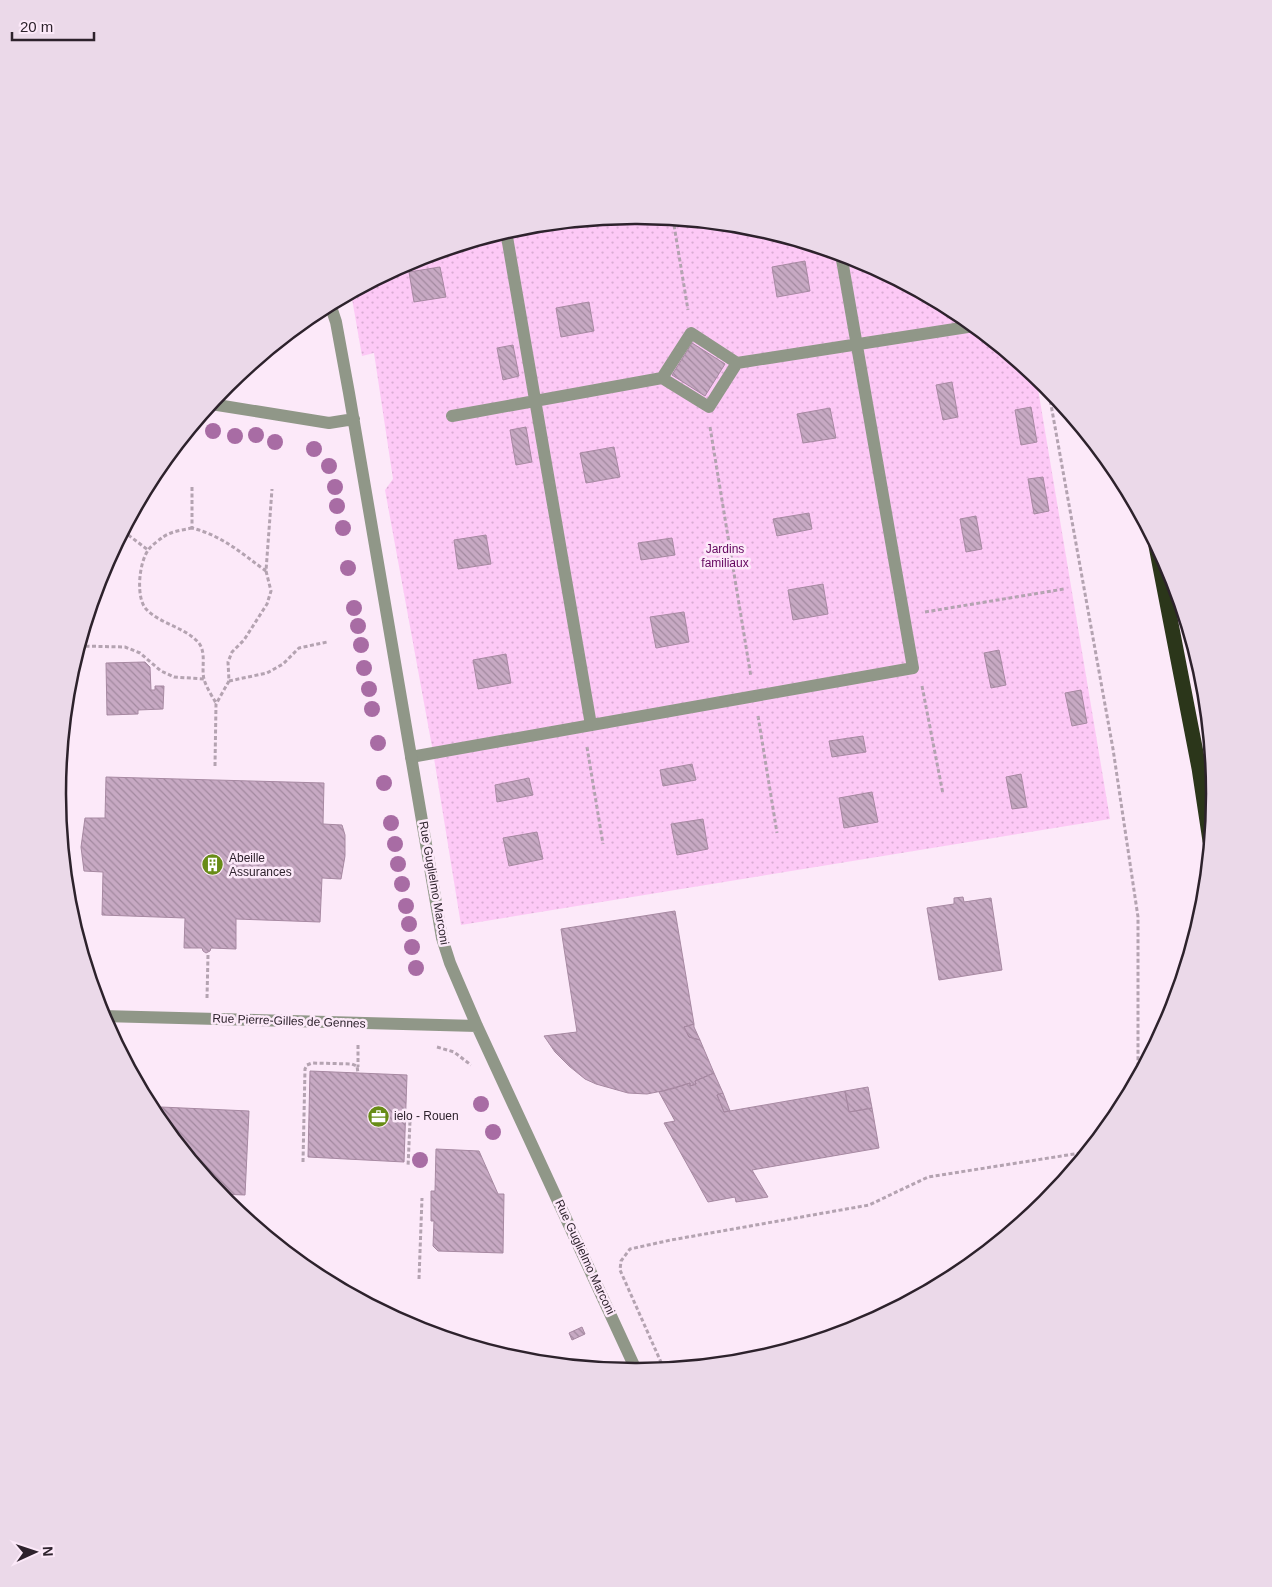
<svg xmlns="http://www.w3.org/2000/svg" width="1272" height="1587" viewBox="0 0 1272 1587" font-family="Helvetica,sans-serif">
<defs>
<pattern id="garden-dots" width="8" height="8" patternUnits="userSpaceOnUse" patternTransform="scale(1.25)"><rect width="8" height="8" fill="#fdc9f6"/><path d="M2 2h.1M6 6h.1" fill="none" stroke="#d9acd3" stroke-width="1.8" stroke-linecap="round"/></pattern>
<pattern id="building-back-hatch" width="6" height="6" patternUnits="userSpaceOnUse" patternTransform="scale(1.25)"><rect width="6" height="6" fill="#c7a9c3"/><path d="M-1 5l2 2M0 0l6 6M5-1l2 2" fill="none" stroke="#a2899f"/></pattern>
</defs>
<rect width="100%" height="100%" fill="#fce9f9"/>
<path fill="url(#garden-dots)" d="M636,215L749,226L858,259L958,313L1033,374L1038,389L1110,819L461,925L433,752L385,490L393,479L374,353L362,356L351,293L415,259L523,226Z"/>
<path fill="url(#building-back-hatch)" stroke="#a789a2" d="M616,217V219L583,225L582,220Z
M805,261L810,291L777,297L772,267Z
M440,267L446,297L414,302L409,272Z
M589,302L594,331L561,337L556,308Z
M692,343L725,364L705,396L672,375Z
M513,345L519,376L503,380L497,348Z
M952,382L958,417L943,420L936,385Z
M1031,407L1037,442L1021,445L1015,410Z
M830,408L836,438L803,443L797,414Z
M526,427L532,462L516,465L510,430Z
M614,447L620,477L586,483L580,453Z
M1043,477L1049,511L1034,514L1028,479Z
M809,513L812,529L777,536L773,519Z
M976,516L982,549L966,552L960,519Z
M486,535L491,564L458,569L454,540Z
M672,538L675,555L641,560L638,543Z
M823,584L828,614L793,620L788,590Z
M684,612L689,642L656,648L650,617Z
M999,650L1006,685L991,688L984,653Z
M506,654L511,683L478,689L473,660Z
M145,662L150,667L151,690H155V686H164L163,709L138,710V714L107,715L106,663Z
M1081,690L1087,723L1072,726L1065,693Z
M863,736L866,752L832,757L829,741Z
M692,764L696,780L663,786L660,770Z
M1021,774L1027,807L1012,809L1006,777Z
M106,777L324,783L323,824L342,825L345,835V856L341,879L322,878L320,922L236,919V949L211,948L210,951L206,953L203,951L202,948H184L185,918L102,915L103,872L84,871L81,847L85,818H105Z
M529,778L533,795L497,802L495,785Z
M872,792L878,822L844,828L839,798Z
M703,819L708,849L677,855L671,824Z
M537,832L543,859L509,866L503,838Z
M963,897L964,902L991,898L1002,970L939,980L927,908L954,904V898Z
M675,911L694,1024L684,1027L689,1037L700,1040L714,1073L695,1081L696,1084L690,1086V1083L672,1089L647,1094L628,1093L596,1084L585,1079L569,1066L555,1052L544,1036L577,1032L561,929Z
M694,1024V1027L700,1040L689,1037L684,1027Z
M310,1071L407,1075L404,1162L308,1157Z
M714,1073L723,1093L717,1095L724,1112L845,1091L849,1112L872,1108L879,1148L752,1170L768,1197L736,1202L735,1197L708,1202L664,1123L675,1121L659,1092L690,1083V1086L696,1084L695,1081Z
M868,1087L872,1108L849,1112L845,1091Z
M723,1093L730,1111L724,1112L717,1095Z
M161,1107L249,1111L245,1195L220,1194L161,1122Z
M436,1149L479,1151L498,1194H504L503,1253L438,1251L433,1246L434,1221H431V1191H435Z
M582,1327L585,1334L572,1340L569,1333Z"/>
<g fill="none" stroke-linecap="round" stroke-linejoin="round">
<path stroke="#b4a3b1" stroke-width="3" stroke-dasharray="4 2.5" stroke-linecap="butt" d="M673,219L688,310
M1048,388L1113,749L1138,917V1075
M710,427L751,677
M192,487V528C223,536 241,553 266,571
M192,528C183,530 172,531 163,537C159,540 152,545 149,549C139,561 135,599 147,610C161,624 184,627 198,642C207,652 201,668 204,679C206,687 212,696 216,703
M123,531L148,550
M925,612L1064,589
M79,646L125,647L140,653L161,671L174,677L204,679
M229,681L267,673L283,664L299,648L327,642
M922,686L943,794
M758,716L777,833
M587,747L603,844
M215,766L216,704L229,681L228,662L232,652L244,640L267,604L271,591L266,571L272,489
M207,998L208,955
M358,1045V1067
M437,1047L454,1052L471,1065
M405,1118L410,1121L408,1167
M303,1162L305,1069L307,1065L312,1063L352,1064L357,1066L358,1073
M419,1279L422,1198
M664,1369L620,1270L621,1261L630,1249L671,1240L869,1205L928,1177L1087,1152"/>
<path stroke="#909788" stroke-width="12" d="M506,231L591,725
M737,363L709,407L662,378L691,333L737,363L974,326
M452,416L662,378
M411,757L913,668L841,254"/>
<path stroke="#909788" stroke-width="12" d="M330,304L336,322L349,393L442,938L450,963L477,1026L637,1372
M211,404L329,423L354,419
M102,1016L477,1026"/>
<path stroke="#2b361a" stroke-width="15" d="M1156,546L1199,768L1210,841"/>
</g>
<g fill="#a86ca4">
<circle cx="213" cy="431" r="8"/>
<circle cx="256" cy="435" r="8"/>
<circle cx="235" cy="436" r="8"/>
<circle cx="275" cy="442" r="8"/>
<circle cx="314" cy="449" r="8"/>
<circle cx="329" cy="466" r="8"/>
<circle cx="335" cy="487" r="8"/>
<circle cx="337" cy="506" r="8"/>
<circle cx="343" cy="528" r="8"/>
<circle cx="348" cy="568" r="8"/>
<circle cx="354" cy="608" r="8"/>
<circle cx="358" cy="626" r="8"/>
<circle cx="361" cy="645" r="8"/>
<circle cx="364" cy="668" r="8"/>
<circle cx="369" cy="689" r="8"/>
<circle cx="372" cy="709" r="8"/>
<circle cx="378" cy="743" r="8"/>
<circle cx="384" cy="783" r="8"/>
<circle cx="391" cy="823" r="8"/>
<circle cx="395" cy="844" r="8"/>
<circle cx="398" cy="864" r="8"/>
<circle cx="402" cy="884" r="8"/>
<circle cx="406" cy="906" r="8"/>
<circle cx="409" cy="924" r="8"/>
<circle cx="412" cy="947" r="8"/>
<circle cx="416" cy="968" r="8"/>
<circle cx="481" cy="1104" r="8"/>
<circle cx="493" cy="1132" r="8"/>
<circle cx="420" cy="1160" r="8"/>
</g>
<defs>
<symbol id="building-disc" viewBox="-11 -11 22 22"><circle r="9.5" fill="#678c16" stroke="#fce9f9"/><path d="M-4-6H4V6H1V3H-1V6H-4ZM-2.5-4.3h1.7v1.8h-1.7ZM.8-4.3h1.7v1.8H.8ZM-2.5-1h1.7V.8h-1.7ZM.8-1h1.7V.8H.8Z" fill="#fff"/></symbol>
<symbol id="office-disc" viewBox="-11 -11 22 22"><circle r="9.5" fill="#678c16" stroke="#fce9f9"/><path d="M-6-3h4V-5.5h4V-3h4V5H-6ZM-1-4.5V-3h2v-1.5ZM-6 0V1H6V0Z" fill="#fff"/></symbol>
</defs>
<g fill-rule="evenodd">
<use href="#building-disc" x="200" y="852" width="25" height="25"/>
<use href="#office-disc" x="366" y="1104" width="25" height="25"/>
</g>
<g text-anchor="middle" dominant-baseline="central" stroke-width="5" stroke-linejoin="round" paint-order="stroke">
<g font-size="12" fill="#63065e" stroke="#fce9f9">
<text x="725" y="549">Jardins<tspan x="725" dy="14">familiaux</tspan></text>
</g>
<g font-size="12" fill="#2d222c" stroke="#fce9f9" text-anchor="start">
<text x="229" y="858">Abeille<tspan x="229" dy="14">Assurances</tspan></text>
<text x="394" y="1116">ielo - Rouen</text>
</g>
<g font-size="12" fill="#2d222c" stroke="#fce9f9">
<text transform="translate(434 883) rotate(80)">Rue Guglielmo Marconi</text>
<text transform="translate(289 1021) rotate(2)">Rue Pierre-Gilles de Gennes</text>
<text transform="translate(585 1257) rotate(65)">Rue Guglielmo Marconi</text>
</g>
</g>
<path d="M0 0H1272V1587H0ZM635 224H637A569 569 0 0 1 1206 793V794A569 569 0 0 1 637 1363H635A569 569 0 0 1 66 794V793A569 569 0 0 1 635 224Z" fill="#ebd9e9" fill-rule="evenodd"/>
<path fill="none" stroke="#2d222c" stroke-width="2.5" d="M635 224H637A569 569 0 0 1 1206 793V794A569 569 0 0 1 637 1363H635A569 569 0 0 1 66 794V793A569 569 0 0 1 635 224Z"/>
<g transform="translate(35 1552) rotate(87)" stroke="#fce9f9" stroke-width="4" paint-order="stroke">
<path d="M0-4L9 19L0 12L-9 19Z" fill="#2d222c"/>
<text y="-8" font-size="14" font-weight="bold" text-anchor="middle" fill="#2d222c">N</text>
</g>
<path d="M12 32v8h82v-8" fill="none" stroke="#2d222c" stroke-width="2.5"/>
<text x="20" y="32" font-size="15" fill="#2d222c" stroke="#fce9f9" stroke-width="4" paint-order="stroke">20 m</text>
</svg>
